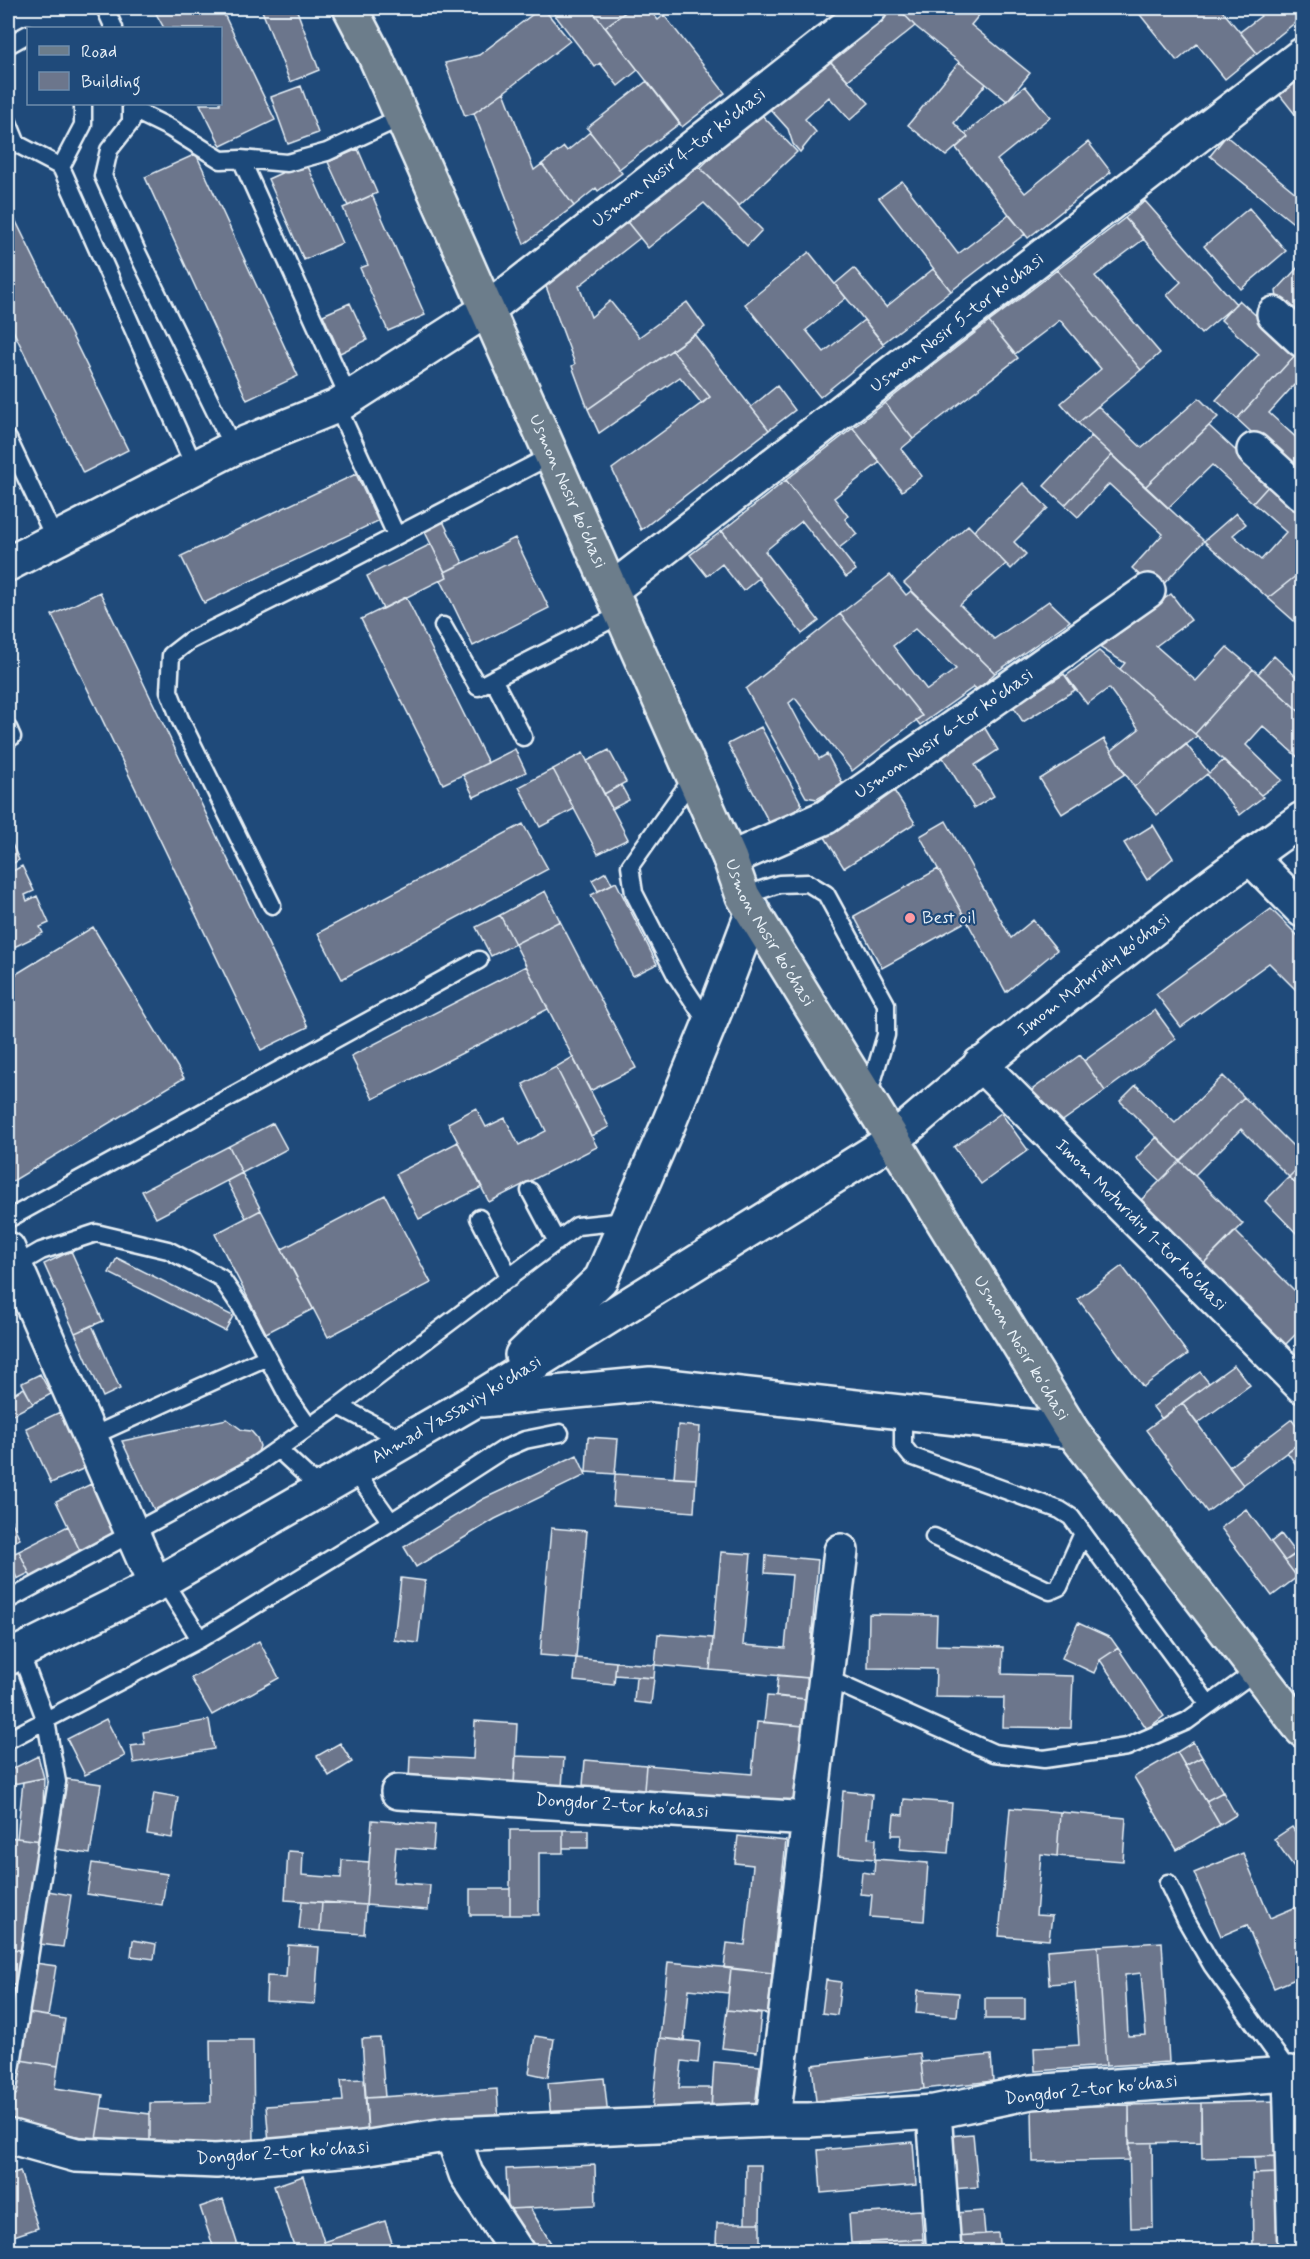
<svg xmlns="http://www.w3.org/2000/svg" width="1310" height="2259" viewBox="0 0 1310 2259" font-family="Mynerve,sans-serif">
<rect width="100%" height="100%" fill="#1f4a7a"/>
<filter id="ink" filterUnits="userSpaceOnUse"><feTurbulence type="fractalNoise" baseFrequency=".0167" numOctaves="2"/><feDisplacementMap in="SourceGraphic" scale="12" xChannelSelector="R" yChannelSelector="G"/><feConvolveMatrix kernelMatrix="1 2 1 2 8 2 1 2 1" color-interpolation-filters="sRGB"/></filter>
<g filter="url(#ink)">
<path fill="#6c768c" stroke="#e8f1f8" stroke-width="1.5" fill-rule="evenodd" d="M153,8H221L275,120L221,146L200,104H220V28H164Z
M261,8H296L319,70L290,82Z
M541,8H543L570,41L504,92L474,113L465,116L445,63L479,55Z
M554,8H590L638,70L618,86L600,63L595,67L551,10Z
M590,8H631L605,27Z
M631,8H648L658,20L664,15L725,93L682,127L605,27Z
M893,8H898L915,26L848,80L829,60Z
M898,8H985L971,25L1030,73L1007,101L915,26Z
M1142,8H1220L1257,53L1225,79L1197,44L1177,61L1137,11Z
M1254,8H1292L1301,18L1257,53L1240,32L1261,16Z
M826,57L869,103L850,120L829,97L805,119L816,132L800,152L793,144L788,129L770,109Z
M959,62L986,84L954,123L968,137L946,156L908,125Z
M1302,76V123L1279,94Z
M647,81L680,123L619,169L587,128Z
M301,86L318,133L288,144L271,97Z
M1025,86L1050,117L997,160L1025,193L1088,142L1111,172L1028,238L956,148L968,137L965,134Z
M504,92L534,170L542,164L574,206L524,244L474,113Z
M759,112L797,152L739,206L700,168Z
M590,132L622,173L598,191L596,188L574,206L542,164L564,147L567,151Z
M1226,136L1302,198V230L1210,156Z
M358,149L377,193L348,206L328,162Z
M196,154L298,376L247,400L145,177Z
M306,162L342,243L304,260L268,179Z
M694,162L762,230L747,246L704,203L648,248L624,218Z
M902,181L958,254L1009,215L1025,234L951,291L879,198Z
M372,195L425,315L388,331L360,268L368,265L343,208Z
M1145,201L1236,304L1201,334L1167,295L1181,282L1125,218Z
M8,205L128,450L83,473L8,320Z
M1249,208L1286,251L1241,289L1204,246Z
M624,218L640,238L579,286L591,317L610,301L639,337L687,302L705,327L588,409L572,366L575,364L544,281Z
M1125,218L1144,239L1095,276L1160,353L1141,370L1057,270Z
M809,252L846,298L806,330L824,352L864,320L884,345L820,397L745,304Z
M1302,263V322L1277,298L1276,291Z
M854,268L886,307L933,269L951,291L883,343L835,284Z
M1057,270L1141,370L1078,423L1061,403L1101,369L1060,320L1015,354L989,322Z
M1239,300L1297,353L1237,419L1216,400L1259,354L1221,320Z
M350,303L367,340L340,353L323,315Z
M989,322L1018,358L913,439L885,403Z
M694,334L769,430L641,530L612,469L710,397L672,350Z
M672,350L710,397L702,404L680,377L599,433L588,409Z
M1297,353L1302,357V392L1294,385L1269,413L1300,441L1302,438V474L1300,477L1237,419Z
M777,386L795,410L769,430L751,407Z
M1199,398L1218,417L1145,487L1078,423L1098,406L1142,448Z
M885,403L913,439L901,449L922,476L902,491L853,428Z
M1209,426L1271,483L1253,503L1212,465L1168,508L1145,487Z
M853,428L880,462L834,498L848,516L845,519L857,534L839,548L786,480Z
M1091,436L1112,455L1065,505L1044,486Z
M1112,455L1204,541L1157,591L1132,568L1163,534L1109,484L1078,517L1065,505Z
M356,474L378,521L204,603L181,556Z
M786,480L856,570L846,577L802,521L765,551L819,621L802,634L722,531Z
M1023,483L1048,508L1014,542L1026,554L1011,569L974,531Z
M1271,483L1302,511V571L1268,598L1204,541L1236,513L1246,524L1233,535L1261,560L1286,532L1253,503Z
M441,517L463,563L445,572L422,526Z
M968,525L1006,564L960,605L994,639L1049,601L1070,621L995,673L904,583Z
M722,531L759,578L743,591L722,564L707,576L690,555Z
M515,538L549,608L473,646L441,580L447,577L445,572Z
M431,544L447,577L383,609L367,576Z
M1302,571V625L1301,627L1268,598Z
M890,575L906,595L911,591L995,673L978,690L974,687L920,725L916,720L922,716L840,614ZM915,629L956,669L927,690L893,646Z
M100,592L308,1027L261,1050L52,615Z
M1171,594L1191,620L1156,646L1196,681L1227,647L1253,669L1195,734L1120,669L1125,663L1099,647Z
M406,597L488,763L443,784L361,619Z
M840,614L922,716L852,771L795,698L789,703L819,759L827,754L843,784L817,799L806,797L746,689Z
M1099,651L1197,736L1134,787L1111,751L1139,729L1109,688L1087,704L1066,676Z
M1274,656L1302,682V714L1258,674Z
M1253,669L1302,714V761L1263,726L1246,745L1282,780L1261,795L1195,734Z
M1064,674L1075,690L1023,722L1013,706Z
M983,725L998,750L975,765L994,796L974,808L939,751Z
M761,727L802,805L772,828L728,744Z
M1104,739L1125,774L1062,814L1040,779Z
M1186,744L1209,773L1224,760L1263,797L1240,815L1207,774L1157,815L1134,787Z
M515,749L526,772L474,797L463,775Z
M609,750L626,782L604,794L587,761Z
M583,753L628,839L598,854L553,769Z
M553,769L574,809L540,827L519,787Z
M889,783L915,823L844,868L823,834Z
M621,785L629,800L612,809L604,794Z
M946,821L1011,938L1033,920L1057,950L1006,992L920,836Z
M523,824L548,869L342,979L318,933Z
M1153,825L1173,858L1147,880L1124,843Z
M8,835L19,860L10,865L13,871L22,866L34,891L25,895L27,901L37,896L49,923L40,927L43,933L8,950Z
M938,869L967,921L882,968L854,916Z
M606,872L612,884L598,891L592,880Z
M616,882L657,964L633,976L591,895Z
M545,891L560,921L515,944L500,915Z
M1271,909L1302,940V996L1269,963L1181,1027L1156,994Z
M500,915L515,944L491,956L476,927Z
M560,921L636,1068L590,1091L515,944Z
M93,927L184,1078L8,1184V979Z
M526,966L548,1009L373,1099L351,1056Z
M1155,1010L1176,1039L1105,1091L1084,1061Z
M1080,1055L1105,1091L1054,1127L1029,1092Z
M573,1057L609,1127L591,1136L556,1067Z
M556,1067L597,1147L489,1202L448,1123L476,1108L486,1127L505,1118L519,1145L546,1131L523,1084Z
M1223,1076L1244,1097L1180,1161L1120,1101L1136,1085L1175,1123Z
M1244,1097L1302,1155V1164L1289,1177L1241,1129L1195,1175L1180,1161Z
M1001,1113L1028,1150L981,1184L954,1147Z
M273,1123L287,1149L242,1173L229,1146Z
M1157,1137L1180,1161L1160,1181L1136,1158Z
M458,1142L482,1187L419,1219L396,1174Z
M229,1146L242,1173L156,1218L142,1191Z
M1180,1161L1243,1224L1201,1266L1138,1203Z
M1302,1164V1190L1289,1177Z
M242,1173L261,1210L246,1218L227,1181Z
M1289,1177L1302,1190V1239L1265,1201Z
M385,1195L431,1283L328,1337L282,1249Z
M261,1210L313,1309L266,1333L215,1234Z
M1235,1231L1302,1298V1328L1283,1347L1201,1266Z
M71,1251L103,1321L75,1333L44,1264Z
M117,1258L233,1316L225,1331L109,1273Z
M1122,1266L1188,1354L1143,1387L1078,1299Z
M92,1325L120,1389L103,1397L75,1333Z
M1234,1365L1250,1385L1197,1424L1182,1403Z
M1200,1372L1209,1383L1162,1419L1153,1407Z
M40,1374L51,1394L33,1404L22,1383Z
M24,1388L33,1404L8,1417V1397Z
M1182,1403L1243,1485L1207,1512L1146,1430Z
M60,1412L85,1468L51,1483L26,1428Z
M227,1419L242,1430L251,1431L257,1438L260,1446L257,1455L251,1461L155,1512L122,1441Z
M1292,1419L1302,1433V1441L1243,1485L1229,1467Z
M678,1425L700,1427L696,1479L674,1478Z
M588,1437L618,1439L615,1474L586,1472Z
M1302,1441V1473L1287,1452Z
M577,1455L586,1475L495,1519L416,1567L404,1547L483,1499Z
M615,1474L696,1479L694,1512L613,1506Z
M91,1484L116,1536L81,1553L56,1501Z
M1246,1509L1297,1577L1272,1596L1221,1528Z
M11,1520L20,1539L8,1545V1522Z
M68,1526L81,1553L31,1577L19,1551Z
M551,1528L587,1531L576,1658L540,1655Z
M1281,1534L1296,1554L1285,1561L1271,1542Z
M1302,1549V1573L1297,1577L1285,1561Z
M19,1551L29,1573L17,1579L8,1556Z
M721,1552L751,1554L743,1645L785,1648L792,1575L765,1573L766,1555L818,1560L808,1678L710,1670Z
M401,1578L425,1581L418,1643L394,1640Z
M869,1614L937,1615L936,1645L1003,1647L1002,1674L1073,1676L1071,1728L1003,1727L1004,1698L935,1697L936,1669L868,1668Z
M1078,1623L1111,1638L1118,1648L1100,1660L1094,1673L1062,1658Z
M658,1634L713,1638L710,1670L655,1665Z
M259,1641L279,1678L212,1715L191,1678Z
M1118,1648L1164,1716L1147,1729L1100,1660Z
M576,1658L616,1662L614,1685L574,1681Z
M616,1662L655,1665L654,1678L615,1675Z
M778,1675L808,1678L806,1699L776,1696Z
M636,1677L654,1678L651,1704L634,1702Z
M767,1696L806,1699L804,1726L764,1722Z
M106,1719L125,1756L85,1775L67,1739Z
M209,1720L214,1749L134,1763L131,1746L145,1744L143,1732Z
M475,1721L517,1724L514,1784L409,1780L410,1756L473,1759Z
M757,1722L804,1726L797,1802L644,1790L646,1765L752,1774Z
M1193,1742L1202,1757L1185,1766L1177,1752Z
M340,1743L352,1762L329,1776L317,1756Z
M1177,1752L1220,1825L1177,1850L1134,1777Z
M38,1756L44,1778L8,1785V1771Z
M516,1756L564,1758L562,1787L514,1784Z
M1202,1757L1223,1792L1206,1801L1185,1766Z
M585,1760L646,1765L644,1790L583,1785Z
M44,1778L42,1841L17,1838L23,1782Z
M67,1779L101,1784L90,1854L56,1849Z
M843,1791L872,1794L868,1838L876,1839L875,1859L838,1856Z
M1223,1792L1236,1815L1220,1825L1206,1801Z
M154,1793L178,1797L172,1838L147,1834Z
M904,1799L952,1803L948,1853L900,1849L901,1835H892L894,1814L903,1815Z
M1010,1808L1060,1812L1057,1856L1041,1854L1036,1915L1052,1916L1049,1940L999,1936Z
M1060,1812L1126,1818L1123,1861L1057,1856Z
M372,1820L435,1825L433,1850L396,1847L393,1882L430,1885L428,1910L366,1905Z
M1292,1827L1302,1842V1878L1274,1839Z
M510,1830H563V1853H539V1915H510Z
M563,1830H588V1848H563Z
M738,1836L786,1841L772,1973L724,1968L727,1943L745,1945L753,1865L735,1863Z
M8,1837L42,1841L24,1951L8,1948Z
M288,1851L303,1852L302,1875L341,1878L342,1860L369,1862L366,1905L285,1900Z
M1243,1853L1270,1918L1296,1907L1302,1923V1984L1300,1977L1274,1988L1247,1925L1221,1936L1194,1873Z
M875,1859L928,1863L924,1921L870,1917L872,1895L860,1894L862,1872L874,1874Z
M92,1863L167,1874L162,1905L87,1894Z
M470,1889H510V1915H470Z
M48,1891L71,1895L63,1947L40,1944Z
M302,1901L322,1902L320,1931L299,1929Z
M322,1902L366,1905L364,1934L320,1931Z
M133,1940L156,1944L154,1959L131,1956Z
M1162,1942L1169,2062L1106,2066L1098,1946ZM1141,1973L1146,2035L1128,2036L1125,1975Z
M288,1945L319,1947L315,2004L266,2001L267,1976L286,1977Z
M1098,1946L1106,2066L1035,2071L1034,2048L1079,2045L1075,1982L1049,1984L1047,1950Z
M8,1948L24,1951L19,1986L8,1984Z
M668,1962L731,1968L728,1993L689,1989L684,2041L660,2038Z
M35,1963L56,1966L48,2016L28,2013Z
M731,1968L772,1973L768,2014L727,2010Z
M826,1980L841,1982L837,2015L822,2013Z
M918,1990L959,1993L957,2016L916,2013Z
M985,1998H1025V2019H985Z
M727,2010L761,2014L757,2052L722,2048Z
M28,2013L65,2019L58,2066L20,2060Z
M535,2036L554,2039L548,2077L529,2073Z
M380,2038L385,2097L366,2098L362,2039Z
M660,2038L700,2042L698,2063L682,2061L679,2088H712L711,2110L652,2113Z
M210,2040H253L254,2144L150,2145V2103L211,2102Z
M920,2053L924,2089L816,2101L812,2065Z
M991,2055L993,2081L924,2089L921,2062Z
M20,2060L58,2066L55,2088L103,2095L96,2139L11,2126Z
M714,2062L760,2066L755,2107L711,2110Z
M604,2078L608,2116L551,2121L548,2083Z
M364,2079L368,2136L269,2143L266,2106L343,2101L341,2080Z
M497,2089L499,2124L368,2133L366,2098Z
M1279,2101L1281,2156L1202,2158L1201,2103Z
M1201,2103V2142L1129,2143V2105Z
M1129,2105L1130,2160L1033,2162L1032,2107Z
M101,2108L150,2114V2145L96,2139Z
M973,2134L978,2187L952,2189L948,2136Z
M913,2142L916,2185L821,2193L818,2150Z
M1129,2143H1152L1153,2227L1131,2228Z
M1281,2156V2173L1255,2174L1254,2157Z
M595,2165L596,2205L508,2209L506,2169Z
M746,2165H761L760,2223H745Z
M20,2171L38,2228L8,2238V2175Z
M1281,2173L1283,2252H1253L1252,2174Z
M303,2176L324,2242L327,2252H296L274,2186Z
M223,2199L240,2252H215L200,2207Z
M530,2208L555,2250L553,2252H534L508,2209Z
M921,2210L923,2239L851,2243L849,2214Z
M983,2211L985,2234L957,2236L955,2213Z
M385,2221L395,2252H327L324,2242Z
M717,2223H760V2243H716Z
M998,2233L1000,2252H958L957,2236Z
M923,2239L924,2252H859V2243Z"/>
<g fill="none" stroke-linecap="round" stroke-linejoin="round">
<defs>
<path id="service" d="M105,8L114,28
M8,45L28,34
M131,104V122L109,150L103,176L138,254L233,448
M131,109L170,128L221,160L241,159L287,163L327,152L402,117
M8,122L17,144L61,167L195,468
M241,159L349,398
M61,167L83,125V104
M337,406L396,535
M8,439L55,539
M443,626L478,687L493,679
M8,728L12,737
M523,737L493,679L622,614
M694,776L630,866L634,893L676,975L709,1025
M743,896L779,884L808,883L826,894L886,1004V1035L868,1096
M272,905L180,719L169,691L171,655L189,641L321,575L552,455
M530,1191L557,1242
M479,1218L510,1278
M8,1219L479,960
M15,1266L41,1251L96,1233L168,1250L221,1278L241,1307L290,1400L309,1427
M339,1406L405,1441
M903,1412V1446L911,1456L1060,1510L1071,1517L1209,1705
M90,1437L267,1357
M278,1449L321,1489
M354,1470L391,1522
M934,1537L1050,1591L1059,1587L1083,1533
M163,1580L200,1639
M8,1600L247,1471L339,1406L577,1226L625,1221
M826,1678L994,1753L1044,1759L1127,1747L1187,1721L1257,1670
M8,1740L200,1639L391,1522L504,1449L525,1440L560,1433
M1168,1883L1186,1920L1212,1965L1290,2073
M8,2089L57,1782L46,1721L20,1652"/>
<path id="minor" d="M1274,314L1302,340
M1254,450L1302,494
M8,564L233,448L337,406L488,309L870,8
M611,590L1302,55
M1250,857L1302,910
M730,859L826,817L1148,591
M980,1064L1302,1386
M8,1249L155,1585
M398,1792L809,1819
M1290,2073L1295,2252
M934,2112L944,2252
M773,2120L841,1551
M452,2134L466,2174L517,2252
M8,2136L76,2155L216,2161L363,2148L452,2134L773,2120H809L934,2112L1031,2092L1302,2073"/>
<path id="tertiary" d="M893,1140C1024,1026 1161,920 1302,819"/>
<g id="secondary">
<path d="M522,1355L601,1279L668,1125L719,1001L753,911"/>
<path d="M482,1400L650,1384L1072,1431"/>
<path id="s1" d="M8,1658L155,1585L474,1401L893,1140"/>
</g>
<g id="primary">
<path id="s2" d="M350,8L375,56L730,859L743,896L1072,1431L1302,1730"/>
</g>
</defs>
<use href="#service" stroke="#e8f1f8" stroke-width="21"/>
<use href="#minor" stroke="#e8f1f8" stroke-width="38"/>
<use href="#tertiary" stroke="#e8f1f8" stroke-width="38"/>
<use href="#secondary" stroke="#e8f1f8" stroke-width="38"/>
<use href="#primary" stroke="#e8f1f8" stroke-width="38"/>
<use href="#service" stroke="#1f4a7a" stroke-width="16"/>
<use href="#minor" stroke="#1f4a7a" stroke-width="33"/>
<use href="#tertiary" stroke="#1f4a7a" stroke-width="33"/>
<use href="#secondary" stroke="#1f4a7a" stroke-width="33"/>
<use href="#primary" stroke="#6c7d8b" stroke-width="33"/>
</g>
</g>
<circle fill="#ff9aa2" stroke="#1f4a7a" stroke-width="2" cx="910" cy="918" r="6"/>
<g text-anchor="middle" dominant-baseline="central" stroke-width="4.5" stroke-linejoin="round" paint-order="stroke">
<g font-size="18" fill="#e8f1f8" stroke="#1f4a7a">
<text transform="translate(679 158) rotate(-38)">Usmon Nosir 4-tor koʻchasi</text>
<text transform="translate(957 323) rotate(-38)">Usmon Nosir 5-tor koʻchasi</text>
<text stroke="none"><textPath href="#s2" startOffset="530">Usmon Nosir ko‘chasi</textPath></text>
<text transform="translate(944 734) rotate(-35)">Usmon Nosir 6-tor koʻchasi</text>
<text stroke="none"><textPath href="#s2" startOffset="1016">Usmon Nosir ko‘chasi</textPath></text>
<text transform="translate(1094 975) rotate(-38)">Imom Moturidiy koʻchasi</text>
<text transform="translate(1141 1225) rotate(45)">Imom Moturidiy 1-tor koʻchasi</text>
<text stroke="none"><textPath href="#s2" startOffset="1502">Usmon Nosir ko‘chasi</textPath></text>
<text stroke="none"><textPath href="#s1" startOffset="513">Ahmad Yassaviy ko'chasi</textPath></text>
<text transform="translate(622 1806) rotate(4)">Dongdor 2-tor koʼchasi</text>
<text transform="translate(1091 2090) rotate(-6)">Dongdor 2-tor koʼchasi</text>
<text transform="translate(283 2153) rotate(-4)">Dongdor 2-tor koʼchasi</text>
</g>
<g font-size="18" fill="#e8f1f8" stroke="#1f4a7a" text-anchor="start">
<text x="922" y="918">Best oil</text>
</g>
</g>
<rect width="1310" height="2259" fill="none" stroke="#1f4a7a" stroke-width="30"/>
<rect x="15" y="15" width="1280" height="2229" fill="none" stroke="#e8f1f8" stroke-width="2" filter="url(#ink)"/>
<rect x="27" y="27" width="195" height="78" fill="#1f4a7a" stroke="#6f8dac" stroke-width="1.5"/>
<rect x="39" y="46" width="30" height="9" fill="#6c7d8b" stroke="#6f8dac" stroke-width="1.5"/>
<text x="81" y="57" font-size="18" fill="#e8f1f8">Road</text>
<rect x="39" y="72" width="30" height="18" fill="#6c768c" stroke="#6f8dac" stroke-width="1.5"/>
<text x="81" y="87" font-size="18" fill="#e8f1f8">Building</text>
</svg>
